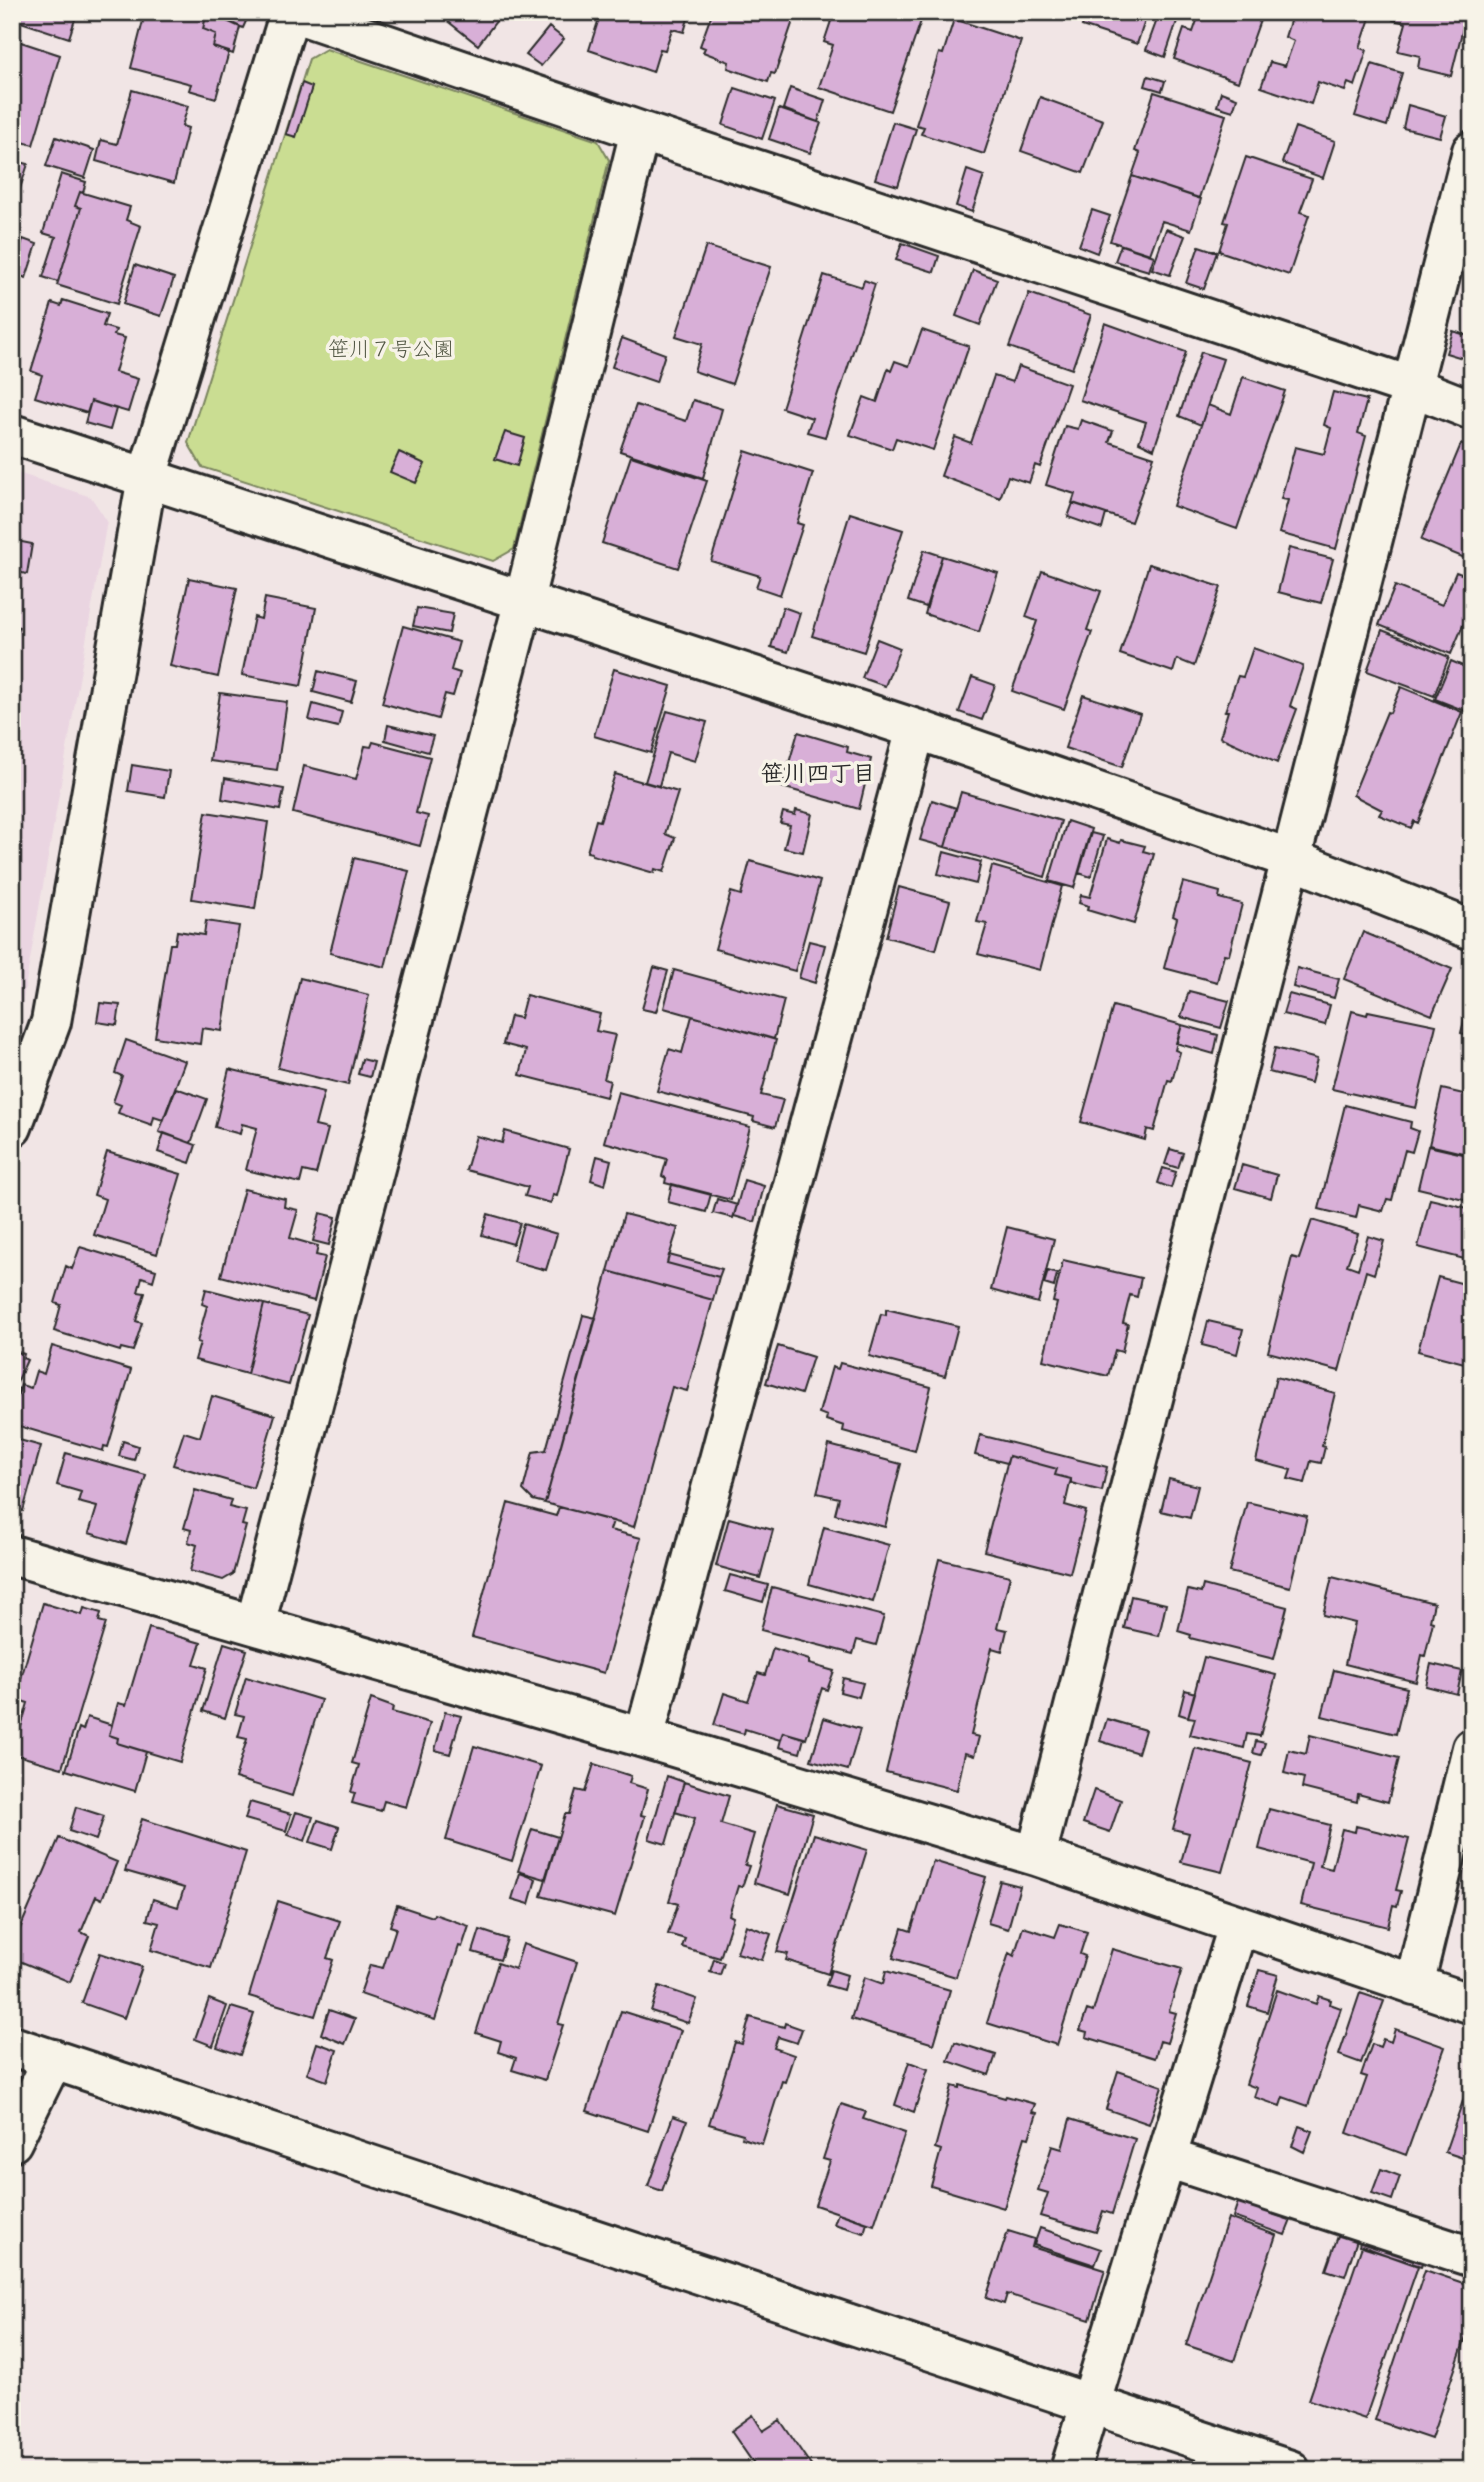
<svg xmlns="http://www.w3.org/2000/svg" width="1484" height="2482" viewBox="0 0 1484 2482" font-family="Mynerve,'Klee One',sans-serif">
<rect width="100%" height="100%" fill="#f1e5e5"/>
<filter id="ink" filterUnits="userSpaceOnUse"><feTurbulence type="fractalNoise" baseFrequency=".0143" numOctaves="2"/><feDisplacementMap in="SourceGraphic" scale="14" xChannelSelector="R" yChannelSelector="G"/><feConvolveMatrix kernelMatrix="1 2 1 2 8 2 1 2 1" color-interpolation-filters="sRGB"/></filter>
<g filter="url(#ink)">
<path fill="#ead5e1" d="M12,471L91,497L107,521L22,1005L12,1032Z"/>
<path fill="#cadd92" stroke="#7a845e" stroke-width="2" d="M326,49L598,141L609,160L514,549L493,561L202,467L188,443L309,59Z"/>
<path fill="#d8afd7" stroke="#2b2b2b" stroke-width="2" d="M12,12H76L77,13L69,38L12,19Z
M133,12H250L243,28L207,12L203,29L216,34L213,47L229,52L216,98L189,90L191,84L131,68L143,21L131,16Z
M207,12L240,27L233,54L213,47L216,34L203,29Z
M436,12H503L478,45Z
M601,12H690L684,32L672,29L665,50L660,49L653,72L589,50Z
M717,12H796L775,74L771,73L768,82L728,68L729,62L703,52L705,48L700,46L712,13L717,15Z
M834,12H924L890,111L819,87L833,45L824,42Z
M1087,12H1148L1137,44L1082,26Z
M1200,12H1263L1238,82L1174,59L1184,29L1193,32Z
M1293,12H1372L1360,48L1367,50L1355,86L1348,83L1345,91L1318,82L1311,104L1261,87L1270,62L1285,66L1294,41L1285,37Z
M1395,12H1467L1451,76L1418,68L1420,56L1398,51L1406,23L1393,20Z
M1159,14L1177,21L1165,57L1146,50Z
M954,19L1021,41L984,154L921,134L924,127L916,125L939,53L943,54Z
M549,27L564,39L541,66L526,55Z
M12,39L60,55L33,145L12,139Z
M1372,64L1402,73L1387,126L1355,116Z
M1148,76L1165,81L1162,91L1145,86Z
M302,83L312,87L296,137L286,134Z
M735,88L775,101L762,139L723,125Z
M790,88L825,100L818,122L783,109Z
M132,90L188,106L182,126L188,128L174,183L96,161L101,140L117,144Z
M1154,92L1226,115L1199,198L1132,176L1140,153L1135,151Z
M1221,92L1237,98L1233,111L1217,106Z
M1040,97L1103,120L1083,173L1021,151Z
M1408,105L1446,116L1440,137L1403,128Z
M779,109L821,123L810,153L769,139Z
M893,122L916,129L898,186L875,179Z
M1295,127L1335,141L1323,178L1282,163Z
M56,137L94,150L85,178L46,166Z
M1246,157L1312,179L1300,212L1309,215L1289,275L1219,251L1228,223L1224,222Z
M12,160L28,164L12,213Z
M967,170L984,176L972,212L956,206Z
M61,174L86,182L83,193L80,192L75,206L81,208L58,282L43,277L56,237L43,233Z
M1132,176L1201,199L1191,230L1162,221L1150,254L1110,241Z
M80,192L130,207L126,220L141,226L117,304L57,285L81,208L75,206Z
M1092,210L1110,216L1097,253L1079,246Z
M1166,229L1185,236L1170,275L1152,269Z
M23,239L37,244L26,278L12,273Z
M902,243L939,256L934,272L896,260Z
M1121,245L1154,256L1149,271L1115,261Z
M706,246L771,267L732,384L694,371L702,344L676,336Z
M1199,246L1217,252L1204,289L1186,283Z
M135,265L174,278L161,316L123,304Z
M973,270L997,279L980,325L956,316Z
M824,275L862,287L864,280L875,284L825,437L807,432L812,418L782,408Z
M1029,293L1091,315L1072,369L1009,347Z
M63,300L107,314L103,326L116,330L114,335L125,338L115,372L138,379L128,412L91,401L87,413L35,397L42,375L31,371L52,303L61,306Z
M1105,323L1186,352L1154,449L1139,442L1146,422L1080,400Z
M922,330L969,346L933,450L896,438L892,449L850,435L864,397L877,402L888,369L891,371L895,361L909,366Z
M1453,331L1472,337V361L1446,353Z
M622,338L665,354L656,382L612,367Z
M1201,352L1223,359L1201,425L1179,416Z
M1018,366L1069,384L1040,467L1035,465L1029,483L1008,476L1000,498L941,476L955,437L971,443L994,376L1012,382Z
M1243,377L1285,391L1237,529L1173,506L1208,405L1231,414Z
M1333,392L1367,400L1358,433L1366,436L1336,549L1279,533L1288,500L1281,499L1295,447L1324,454L1331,428L1324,425Z
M693,400L722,409L703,478L620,451L636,405L686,421Z
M91,401L116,409L110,430L85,423Z
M1081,420L1113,431L1109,442L1154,457L1131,522L1072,503L1075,494L1046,485L1065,426L1078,429Z
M505,432L525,438L517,466L495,459Z
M1461,444L1472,449V561L1421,540Z
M745,451L813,473L797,523L803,525L780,595L756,587L760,576L711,561Z
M399,452L425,464L416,483L390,472Z
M631,456L707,481L678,568L602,543Z
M1073,503L1106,514L1102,529L1068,517Z
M850,513L903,530L864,652L812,636Z
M12,540L32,544L27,574L12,571Z
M1289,548L1333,559L1321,603L1278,592Z
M924,550L942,556L926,607L908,601Z
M942,556L998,573L979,632L925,614Z
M1149,564L1221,587L1194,666L1177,659L1173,672L1120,654Z
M1042,571L1101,591L1087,630L1092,632L1064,709L1012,691L1037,621L1026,617Z
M1456,572L1472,578V604L1451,654L1379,625L1395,586L1442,605Z
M189,578L237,588L218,677L170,666Z
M265,598L316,608L301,686L242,675L254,617L261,619Z
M783,607L800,613L788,652L771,647Z
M417,608L453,614L449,633L413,626Z
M12,625L19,627L12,650Z
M403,626L459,642L451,670L460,673L453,696L445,694L438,719L382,703Z
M1382,630L1449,657L1434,696L1367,671Z
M877,639L900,648L885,686L862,678Z
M1253,648L1303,666L1290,706L1297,709L1277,763L1220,737L1228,711H1225L1238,676L1243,677Z
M1451,661L1472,670V703L1468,712L1435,699Z
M614,669L671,686L651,753L594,736Z
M318,671L357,681L351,702L313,692Z
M972,677L995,685L982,720L959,712Z
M1401,687L1462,712L1418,823L1414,821L1411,828L1379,815L1382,810L1353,795L1387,712L1390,713Z
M220,693L287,702L277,770L210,761Z
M1083,695L1140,714L1122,767L1065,748Z
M313,704L342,712L338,727L309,720Z
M667,711L707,722L695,761L668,753L659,786L645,782Z
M388,725L433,736L428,752L385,740Z
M798,732L848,747L847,752L871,759L859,809L782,787Z
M373,742L430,757L416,813L428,816L420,846L293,813L304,766L356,779L365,746L371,747Z
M132,765L169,771L165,797L128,791Z
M615,774L678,792L665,834L675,838L664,872L655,869L654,873L592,855V853L587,852L596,820L600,821Z
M225,778L284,789L280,810L222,799Z
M961,792L1061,821L1045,877L945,847Z
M932,800L956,808L945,847L920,840Z
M796,810L812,814L803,852L784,848L790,825L780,823L783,812L795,815Z
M206,812L268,822L255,909L192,899Z
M1067,821L1091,829L1074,888L1049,881Z
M1091,833L1103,836L1091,877L1079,873Z
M1107,839L1120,843L1121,840L1145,846L1143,851L1154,854L1134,924L1087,910L1088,906L1079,903L1081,895L1090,897Z
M944,852L981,862L976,884L938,874Z
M354,858L409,871L385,967L330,953Z
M750,861L820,881L795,971L715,949L731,892L741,895Z
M992,866L1062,886L1040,970L978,954L987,924L977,922Z
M1183,882L1220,892L1219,898L1242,904L1229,955L1224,954L1217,982L1164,968L1177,918L1173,916Z
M899,887L950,901L936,950L886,937Z
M206,921L239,926L222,1031L202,1028L200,1044L155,1037L170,944H175L177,931L204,935Z
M1363,932L1452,969L1432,1015L1344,979Z
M809,941L825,945L815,983L799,978Z
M654,967L668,971L656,1012L642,1009Z
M1297,968L1339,979L1334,998L1293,987Z
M674,970L784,1000L774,1039L664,1008Z
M300,978L369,995L348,1085L278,1068Z
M1472,989V1036L1461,1033Z
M1189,991L1229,1001L1221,1028L1181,1017Z
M1289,994L1330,1005L1325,1025L1283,1014Z
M526,995L600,1014L596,1031L615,1035L604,1079L610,1081L606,1097L520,1075L526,1050L503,1044L510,1016L520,1018Z
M100,1003L120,1005L117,1025L97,1022Z
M1113,1006L1182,1025L1175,1050L1180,1052L1172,1081L1168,1080L1154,1131L1147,1129L1145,1140L1081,1122Z
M1352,1011L1367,1015L1368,1011L1436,1025L1416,1108L1332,1089Z
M692,1016L776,1040L761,1095L783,1100L775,1127L753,1121L754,1117L657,1091L669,1049L682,1053Z
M1182,1025L1218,1035L1214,1054L1176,1043Z
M126,1040L185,1061L163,1120L154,1117L152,1125L118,1113L121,1105L113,1102L122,1076L115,1073Z
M1275,1048L1317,1059L1311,1083L1269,1072Z
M362,1059L374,1062L370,1077L358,1074Z
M229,1069L324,1092L315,1126L328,1129L316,1174L303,1171L300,1183L246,1170L257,1128L242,1124L240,1134L215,1127Z
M176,1088L207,1099L191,1143L159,1132Z
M1442,1089L1472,1096V1132L1467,1154L1429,1145Z
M618,1092L750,1127L731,1200L665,1183L666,1178L662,1176L667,1159L604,1142Z
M1345,1105L1411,1122L1410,1128L1418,1131L1412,1152L1405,1150L1392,1200L1387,1199L1383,1211L1359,1205L1356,1218L1319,1209Z
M505,1131L569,1149L557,1196L553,1195L551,1203L525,1196L528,1187L466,1170L476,1136L502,1143Z
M164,1133L196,1145L190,1163L158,1152Z
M1428,1146L1472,1156V1201L1418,1188Z
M1170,1149L1183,1153L1178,1168L1165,1164Z
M107,1152L181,1174L157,1254L94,1235L105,1199L94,1195Z
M597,1156L611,1160L605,1185L591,1180Z
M1242,1165L1277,1175L1271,1198L1235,1188Z
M1163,1168L1176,1172L1171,1188L1158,1183Z
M744,1180L764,1186L755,1222L734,1216Z
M672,1184L711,1194L706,1212L668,1202Z
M244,1189L285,1199L284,1207L298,1210L290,1238L318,1246L316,1255L325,1257L314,1301L221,1276Z
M717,1199L737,1205L733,1218L713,1213Z
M1430,1199L1472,1209V1261L1418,1247Z
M320,1213L336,1217L329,1245L313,1241Z
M488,1214L520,1223L513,1244L482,1235Z
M624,1214L678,1228L667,1263L719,1277L713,1300L608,1271Z
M1312,1220L1358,1234L1347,1265L1358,1269L1368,1236L1384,1241L1374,1274L1366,1271L1339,1371L1268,1352L1292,1257L1299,1259Z
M523,1224L557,1234L546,1270L513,1261Z
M1007,1227L1054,1239L1038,1303L991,1290Z
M80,1247L156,1270L153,1281L142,1277L138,1292L145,1293L136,1321L142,1323L133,1351L121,1348L120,1351L54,1331L61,1305L55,1303L66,1266L72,1269Z
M669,1255L722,1269L719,1277L667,1263Z
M1063,1260L1141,1278L1137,1297L1130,1295L1123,1323L1128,1324L1122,1352L1115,1350L1108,1376L1043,1360L1057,1303L1053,1302Z
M608,1271L713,1300L687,1391L672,1387L634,1527L545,1503Z
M1048,1271L1057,1274L1054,1287L1044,1284Z
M1438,1277L1472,1286V1365L1418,1351Z
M206,1289L264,1304L247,1374L195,1360L200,1343L197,1342L207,1306L202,1304Z
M264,1304L308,1315L289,1385L247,1374Z
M886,1309L958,1326L945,1376L869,1356L881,1314L886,1315Z
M583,1315L596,1318L545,1503L533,1500L523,1490L533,1452L546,1450Z
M1208,1321L1243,1329L1237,1354L1202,1345Z
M52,1346L131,1370L108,1447L104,1446L103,1451L12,1424V1415L21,1385L31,1388L36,1371L44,1374Z
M778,1346L813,1357L801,1394L766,1383Z
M12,1350L24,1354L23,1358L27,1360L15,1387L19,1389L12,1408Z
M840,1363L931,1387L915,1451L843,1431L844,1426L826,1420L827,1416L819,1413L832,1367L838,1369Z
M1276,1377L1335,1393L1322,1446L1325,1447L1321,1463L1311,1461L1305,1483L1288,1479L1291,1470L1256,1461Z
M212,1396L275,1415L253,1488L173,1465L184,1432L200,1437Z
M980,1435L1107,1467L1102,1491L1071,1483V1479L1055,1475L1057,1469L1009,1456L1007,1463L975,1455Z
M12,1438L41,1446L23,1511L12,1508Z
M123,1441L138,1446L134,1460L119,1456Z
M829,1445L901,1464L885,1527L835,1514L839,1498L817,1493Z
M66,1453L146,1475L126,1544L89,1533L97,1507L78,1502L81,1492L57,1485Z
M1009,1456L1057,1469L1055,1475L1071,1479L1065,1505L1086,1511L1070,1573L984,1551Z
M1169,1479L1198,1486L1190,1518L1161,1511Z
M195,1490L231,1500L229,1507L246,1511L242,1525L246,1526L233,1574L223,1580L190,1571L197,1545L188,1542L191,1530L184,1528Z
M1247,1502L1307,1516L1290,1587L1229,1572Z
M508,1503L556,1516L559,1507L613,1521L610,1530L641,1538L604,1673L472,1637Z
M729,1518L773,1530L760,1578L716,1566Z
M824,1527L889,1545L873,1602L809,1584Z
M939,1559L1010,1576L997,1628L1007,1630L1002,1651L992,1648L971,1735L979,1737L974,1756L965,1753L957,1790L886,1772Z
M730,1575L768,1585L763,1602L725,1591Z
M1332,1577L1434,1603L1430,1621L1433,1622L1425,1656L1422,1655L1416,1682L1345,1664L1355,1623L1323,1615Z
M1203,1585L1287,1607L1274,1659L1190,1638L1191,1635L1178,1631L1188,1590L1201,1593Z
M772,1587L884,1616L876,1645L857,1640L853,1654L761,1630Z
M1131,1596L1166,1604L1159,1636L1124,1628Z
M43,1603L82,1615L84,1608L101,1613L99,1621L106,1623L62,1768L13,1754L28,1703L15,1699Z
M149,1628L201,1643L194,1664L207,1668L180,1762L117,1743L118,1738L109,1735L118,1703L126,1705Z
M224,1643L247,1650L225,1718L203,1711Z
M773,1648L809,1660V1664L834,1671L827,1690L822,1688L806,1739L783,1732L780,1740L745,1729L744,1734L714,1725L724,1693L748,1701L758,1673L765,1675Z
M1204,1657L1276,1675L1260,1736L1247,1734L1244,1748L1190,1735L1195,1718L1188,1717Z
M1431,1664L1462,1671L1457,1694L1426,1686Z
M1334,1670L1407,1688L1396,1734L1322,1716Z
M246,1677L321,1700L292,1796L235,1778L247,1739L238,1737L244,1716L235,1714Z
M843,1678L863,1683L859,1697L840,1692Z
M1185,1690L1195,1693L1188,1717L1179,1714Z
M371,1699L393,1707L392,1712L430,1723L406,1807L384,1801L381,1811L352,1803L355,1793L351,1792L359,1765L352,1763Z
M12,1706L21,1709L17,1724L12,1723Z
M445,1712L461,1716L450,1754L435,1750Z
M87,1717L112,1725L109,1735L118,1738L117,1743L146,1752L135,1791L66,1770L79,1728L83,1730Z
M824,1718L860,1729L848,1770L811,1760Z
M1107,1719L1145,1730L1138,1753L1100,1741Z
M783,1732L804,1738L800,1753L779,1747Z
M1310,1735L1399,1758L1388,1802L1358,1794L1357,1802L1302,1788L1304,1778L1284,1773L1289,1750L1306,1754Z
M1256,1741L1265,1743L1261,1755L1253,1753Z
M474,1746L541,1766L512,1861L446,1840Z
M1195,1748L1252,1763L1222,1872L1181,1862L1189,1833L1173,1829Z
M594,1764L631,1776L629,1783L648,1789L641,1815L645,1816L615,1916L541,1896L565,1814H569L576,1790L585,1792Z
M667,1776L684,1782L666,1844L649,1839Z
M684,1782L729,1796L721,1824L754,1834L745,1865L749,1866L742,1887L738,1886L729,1915L733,1917L720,1958L682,1947L685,1939L668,1934L678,1904L669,1901L695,1818L675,1812Z
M1094,1790L1121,1800L1110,1832L1083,1823Z
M250,1802L291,1814L286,1831L245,1819Z
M777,1804L813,1814L790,1894L754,1883Z
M76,1807L104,1816L96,1840L69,1831Z
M1269,1809L1330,1825L1320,1866L1332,1869L1342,1829L1355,1832L1356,1826L1409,1839L1396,1890L1401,1891L1397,1906L1393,1905L1388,1927L1301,1905L1311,1863L1259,1849Z
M296,1812L313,1817L305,1841L288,1835Z
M142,1819L246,1852L211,1968L151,1950L159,1923L147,1920L153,1899L178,1907L184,1888L125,1871Z
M318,1820L339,1827L332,1849L310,1842Z
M532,1829L558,1837L545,1879L518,1871Z
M814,1834L867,1850L828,1974L786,1960L788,1954L777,1952Z
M59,1838L117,1862L102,1899L96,1896L81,1932L89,1936L70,1982L12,1958V1947Z
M933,1861L986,1877L956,1977L893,1958L902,1928L911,1931Z
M520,1873L536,1879L529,1904L512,1899Z
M1000,1881L1020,1886L1008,1929L988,1923Z
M278,1901L340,1921L327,1958L333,1960L315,2016L249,1996Z
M397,1905L433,1917L434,1914L469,1926L462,1947L459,1946L435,2020L360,1994L370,1965L383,1968L396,1928L390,1926Z
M1472,1912V1943L1466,1942Z
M1060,1924L1087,1932L1080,1954L1085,1956L1057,2045L987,2023L1009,1953L1014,1956L1023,1927L1055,1937Z
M746,1925L771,1934L762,1960L737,1953Z
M480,1930L507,1939L500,1960L473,1952Z
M523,1944L577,1962L558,2024L563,2025L545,2080L512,2070L516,2058L498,2052L501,2041L476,2033L498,1963L515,1969Z
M1112,1949L1182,1969L1169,2011L1176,2013L1167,2043L1160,2041L1155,2058L1086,2037L1087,2032L1080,2030L1087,2010L1093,2012Z
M100,1953L142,1967L124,2018L82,2003Z
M714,1959L724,1963L720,1975L710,1972Z
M831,1970L847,1975L843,1990L826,1985Z
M1259,1970L1278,1975L1267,2012L1248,2006Z
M886,1971L950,1990L934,2044L851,2019L864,1977L883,1984Z
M659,1986L697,1999L688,2023L651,2011Z
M1277,1990L1316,2004L1319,1996L1331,2000L1330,2004L1341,2008L1308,2106L1283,2097L1280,2106L1254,2097L1257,2088L1246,2084Z
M1360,1993L1384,2001L1361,2063L1339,2055Z
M209,1999L227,2006L213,2046L195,2039Z
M231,2007L254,2014L240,2055L217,2047Z
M329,2010L355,2019L345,2044L321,2034Z
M621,2011L681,2030L648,2131L587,2111Z
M750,2017L784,2027L785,2023L802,2029L797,2043L778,2037L774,2048L794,2055L785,2082L782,2081L762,2144L742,2138L743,2134L709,2124L735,2042L742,2044Z
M1395,2029L1445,2047L1406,2155L1347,2133L1367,2077L1361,2075L1372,2044L1380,2047L1383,2039L1391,2042Z
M955,2042L996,2055L989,2075L948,2061Z
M317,2043L337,2050L327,2081L307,2074Z
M909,2062L928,2069L914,2112L895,2105Z
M1118,2071L1162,2086L1149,2124L1106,2109Z
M960,2085L1005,2098L1006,2096L1035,2104L1032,2112L1037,2113L1029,2138L1025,2137L1004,2208L931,2186L941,2150L935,2148L952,2086L960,2088Z
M1465,2095L1472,2097V2161L1445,2152Z
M841,2104L866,2112L863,2119L905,2133L874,2225L815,2205L830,2161L823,2159Z
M673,2116L687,2121L662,2191L648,2186Z
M1070,2119L1135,2139L1112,2214L1103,2211L1096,2232L1040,2216L1048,2193L1038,2190L1052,2146L1062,2149Z
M1299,2126L1312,2131L1304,2152L1292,2146Z
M1381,2169L1400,2176L1392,2200L1372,2193Z
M1238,2202L1291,2220L1285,2235L1233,2217Z
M838,2213L867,2223L864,2233L834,2224Z
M1228,2218L1276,2235L1234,2361L1186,2345Z
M1040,2228L1101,2249L1095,2265L1034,2245Z
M1364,2228L1427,2249L1421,2266L1359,2246Z
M1008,2231L1034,2239L1032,2247L1105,2270L1090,2320L1007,2294L1004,2304L986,2298Z
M1339,2233L1357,2240L1345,2276L1326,2270Z
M1362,2246L1418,2266L1365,2419L1309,2400Z
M1425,2270L1472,2286V2319L1431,2439L1375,2420Z
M753,2415L763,2431L780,2420L814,2470H758L731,2431Z"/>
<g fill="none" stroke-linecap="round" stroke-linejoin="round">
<defs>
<path id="minor" d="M292,12L640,131L1413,387L1472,410
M12,434L916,729L1291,859L1472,930
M12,1127L51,1022L147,477L290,12
M12,1555L644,1738L1036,1856L1472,2004
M255,1625L524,600L640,131
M644,1738L916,729
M1036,1856L1472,151
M1414,1985L1472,1748
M12,2142L53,2059
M1167,2158L1472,2257
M1070,2470L1238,1926"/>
<path id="tertiary" d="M12,2046L1290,2470"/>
</defs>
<use href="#minor" stroke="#2b2b2b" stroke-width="44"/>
<use href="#tertiary" stroke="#2b2b2b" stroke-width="44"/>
<use href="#minor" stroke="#f7f3e8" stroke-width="38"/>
<use href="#tertiary" stroke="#f7f3e8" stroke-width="38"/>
</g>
</g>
<g text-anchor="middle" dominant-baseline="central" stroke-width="7" stroke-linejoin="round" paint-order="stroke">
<g font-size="21" fill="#535845" stroke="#f7f3e8">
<text x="391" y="350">笹川７号公園</text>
</g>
<g font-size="23" font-weight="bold" fill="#2b2b2b" stroke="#f7f3e8">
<text x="818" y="775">笹川四丁目</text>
</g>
</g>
<rect width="1484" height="2482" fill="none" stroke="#f7f3e8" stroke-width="42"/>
<rect x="21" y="21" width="1442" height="2440" fill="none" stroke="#2b2b2b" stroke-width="2.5" filter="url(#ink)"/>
</svg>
